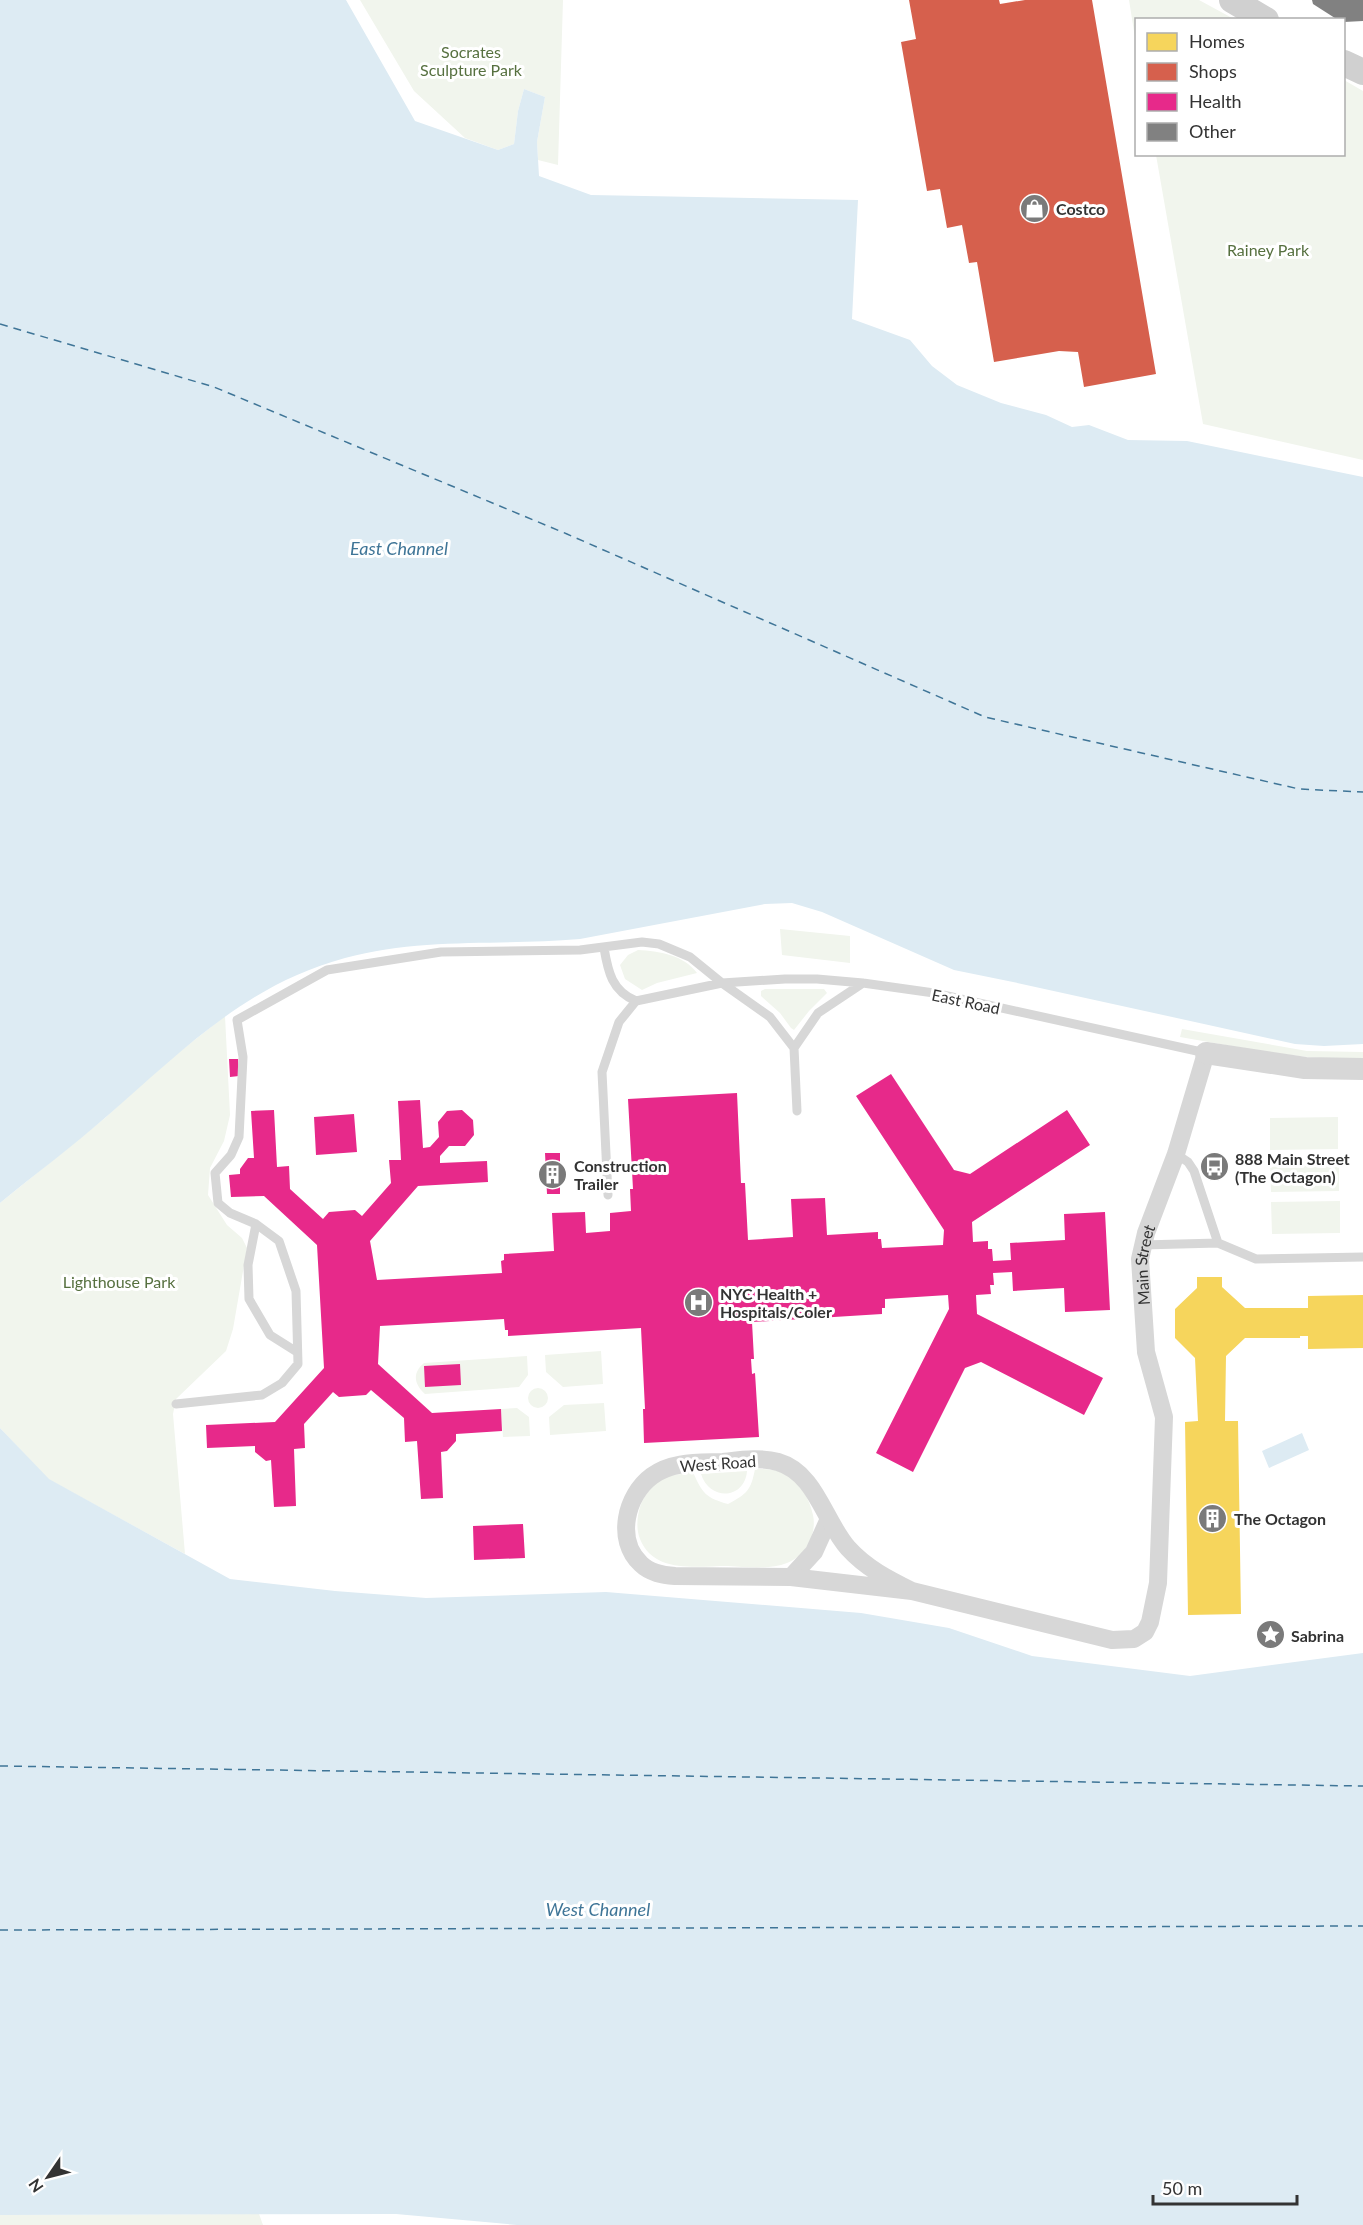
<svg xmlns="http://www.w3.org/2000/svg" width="1363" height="2225" viewBox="0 0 1363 2225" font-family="Lato,sans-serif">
<rect width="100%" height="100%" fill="#fff"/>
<path fill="#f1f5ed" d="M360,0H563L558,165L538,160L537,142L545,97L524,89L518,111L514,144L498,150L465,138L414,91Z
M1129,0H1199L1234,19L1136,20V44Z
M1344,80L1363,91V460L1203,424L1156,155L1344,154Z
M780,929L850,936V963L782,955Z
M638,950C659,951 684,955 697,973L657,983L642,990L625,979L620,965L628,955Z
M765,989H824L827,993L809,1011L794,1030L791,1028L780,1013L761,996V991Z
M225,1016L230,1115L224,1141L210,1168L208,1195L227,1225L242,1238L247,1248L233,1329L226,1351L176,1399L173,1414L185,1554L48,1479L0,1428V1203L105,1118L164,1064Z
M1182,1029L1307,1051L1363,1052V1059C1302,1061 1240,1047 1180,1037Z
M1338,1117V1149L1270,1150V1118Z
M1339,1159V1191L1271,1192L1270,1160Z
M1340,1201V1233L1272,1234L1271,1202Z
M601,1351L603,1384L563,1387L546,1372L545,1355Z
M527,1356L528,1375L519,1387L425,1394C414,1384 412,1373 424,1363Z
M528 1398a10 10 0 1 1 20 0a10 10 0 1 1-20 0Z
M604,1403L606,1431L550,1435L549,1417L564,1405Z
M517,1408L529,1417L530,1436L503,1437L501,1409Z
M755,1469C762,1469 771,1469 778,1471C797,1478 809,1496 813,1515C817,1534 806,1556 787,1563C769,1570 747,1567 728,1566C696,1566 654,1574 640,1539C636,1529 637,1517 640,1507C643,1496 655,1482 666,1477C674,1474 685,1474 693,1472C702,1493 706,1498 728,1504C747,1494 751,1490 755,1469Z
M747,1471C745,1499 710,1502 701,1474Z
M259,2214L263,2225H0V2215Z"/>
<path fill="#ddebf3" d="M0,0H346L415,121L498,150L514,144L518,111L524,89L545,97L537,142L539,176L591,195L858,200L852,319L910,340L932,366L957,385L1001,403L1046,415L1072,427L1089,425L1128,440L1187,441L1363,477V1044L1324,1046L1295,1044L1013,982L954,970L822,912L792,903L765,904L580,939C502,946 422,937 345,958C245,985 181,1052 106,1117C72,1147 35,1174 0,1203Z
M0,1428L49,1479L230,1579L335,1591L426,1598L606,1592L861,1613L949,1628L1032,1656L1190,1676L1363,1653V2225H517L396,2214L0,2215Z
M1302,1433L1309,1450L1269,1468L1262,1451Z"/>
<path fill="#f6d55c" d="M1197,1277H1222V1287L1245,1308H1308V1296L1363,1295V1348L1308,1349V1336H1300V1338H1245L1226,1356L1225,1421H1238L1241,1614L1188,1615L1185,1422L1198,1421L1195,1358L1175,1338V1309L1197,1288Z"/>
<path fill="#d6604d" d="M909,0H999L1000,4L1025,0H1092L1156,374L1084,387L1078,352L1059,351L994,362L977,262L969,263L962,225L947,228L940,189L927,191L901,42L916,39Z"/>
<path fill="#e7298a" d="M229,1059H238L239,1076L230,1077Z
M891,1074L954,1170L970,1174L1067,1110L1090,1145L972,1222L973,1242L988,1241V1249H992L993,1261L1011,1260L1010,1243L1065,1240L1064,1214L1105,1212L1110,1310L1065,1312L1064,1288L1013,1291L1012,1272L993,1273L994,1285H990L991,1294L976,1295L977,1314L1103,1378L1084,1415L981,1362L965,1368L913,1472L876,1453L949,1309L948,1295L885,1299V1308H882V1314L752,1322L754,1359H751L752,1374L755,1373L759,1437L644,1443L643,1409H645L641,1328L508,1336V1330H505L504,1319L380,1326L378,1364L432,1413L501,1409L502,1431L456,1434V1441L447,1451L441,1452L443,1498L421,1499L417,1441L405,1442L404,1418L371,1390L366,1395L339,1397L333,1392L304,1424L305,1448L294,1449L296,1506L274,1507L271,1460L266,1461L255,1452V1446L207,1448L206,1425L275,1422L324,1368L317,1245L264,1196L231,1197L229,1175L240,1174V1169L248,1158H254L251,1111L274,1110L277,1167L289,1166L290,1189L323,1219L329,1212L355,1210L362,1216L391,1183L389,1160H401L398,1101L420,1100L423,1148L430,1147L439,1137L438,1122L447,1111L462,1110L473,1120L474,1135L465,1146H449L440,1156V1163L487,1161L488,1182L418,1186L370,1241L377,1280L502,1273L501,1261L504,1260V1254L554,1251L552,1213L585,1212L586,1233L610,1231V1213L631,1211L630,1189H633L628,1099L737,1093L741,1183H745L748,1240L793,1237L791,1199L825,1198L827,1235L878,1232V1239H881L882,1248L943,1245L944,1230L856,1096Z
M354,1114L357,1152L316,1155L314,1117Z
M545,1153H560V1194H547Z
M460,1364L461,1385L425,1387L424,1366Z
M523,1524L525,1558L474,1560L473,1526Z"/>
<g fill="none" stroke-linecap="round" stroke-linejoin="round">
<path stroke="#3f7597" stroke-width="1.5" stroke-dasharray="8 6" stroke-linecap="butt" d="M0,324L214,387L567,534L985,717L1299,789L1363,792
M0,1766L1363,1786
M0,1930L1363,1926"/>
</g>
<path fill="#818181" d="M1312,0H1363V21L1344,22V20H1338L1313,4Z"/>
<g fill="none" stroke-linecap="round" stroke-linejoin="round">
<path stroke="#d7d7d7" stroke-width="9" d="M604,948C608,972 612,991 636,1001
M636,1001L722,983L785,979H817L863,983L934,993L1206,1053
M794,1048L818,1013L863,983
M1176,1154L1188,1162L1194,1171L1218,1243
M608,1195L602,1072L619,1022L636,1001
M256,1224L248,1265L249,1299L270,1335L297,1352
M1142,1245L1218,1243L1256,1259L1363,1257
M176,1404L262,1395L282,1383L298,1364L296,1291L279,1241L256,1224L230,1213L218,1203L215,1173L231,1155L239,1137L243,1057L237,1020L327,970L441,952L580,950L642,942L659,944L690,957L722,983L770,1017L794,1048L797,1111"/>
<g stroke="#d7d7d7" stroke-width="18">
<path d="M791,1577L814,1552L828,1521"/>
<path id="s1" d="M912,1591C888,1579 866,1568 848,1548C824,1521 816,1473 778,1462C760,1457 741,1460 723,1462C699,1463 672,1461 652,1476C626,1495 615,1540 641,1564C650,1573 663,1575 675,1576L791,1577L912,1591L1112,1640L1134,1639L1145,1632L1150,1622L1158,1583L1164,1417L1146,1352L1140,1259L1146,1233L1176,1154L1206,1053"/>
</g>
<path stroke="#d7d7d7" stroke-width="22" d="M1206,1053L1305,1068L1363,1069"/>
<path stroke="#d0d0d0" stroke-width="26" d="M1232,0L1266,20
M1344,63L1363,72"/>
</g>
<defs>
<symbol id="shop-disc" viewBox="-11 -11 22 22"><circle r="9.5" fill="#7a7a7a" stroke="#fff"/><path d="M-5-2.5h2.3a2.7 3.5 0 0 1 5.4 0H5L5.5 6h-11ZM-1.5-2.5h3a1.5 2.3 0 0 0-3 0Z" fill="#fff"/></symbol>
<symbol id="bus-disc" viewBox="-11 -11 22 22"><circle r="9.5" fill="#7a7a7a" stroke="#fff"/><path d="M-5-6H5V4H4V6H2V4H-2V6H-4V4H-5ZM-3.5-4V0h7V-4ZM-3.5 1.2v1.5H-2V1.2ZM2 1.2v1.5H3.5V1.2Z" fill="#fff"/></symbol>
<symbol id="building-disc" viewBox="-11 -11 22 22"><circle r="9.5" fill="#7a7a7a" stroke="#fff"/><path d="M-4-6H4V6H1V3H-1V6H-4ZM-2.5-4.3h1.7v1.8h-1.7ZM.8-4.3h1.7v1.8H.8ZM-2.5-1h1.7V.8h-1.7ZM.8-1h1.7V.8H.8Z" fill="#fff"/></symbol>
<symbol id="hospital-disc" viewBox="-11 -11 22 22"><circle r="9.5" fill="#7a7a7a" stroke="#fff"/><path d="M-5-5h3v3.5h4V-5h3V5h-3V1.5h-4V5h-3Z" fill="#fff"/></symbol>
<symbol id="sight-disc" viewBox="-11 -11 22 22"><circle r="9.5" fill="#7a7a7a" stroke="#fff"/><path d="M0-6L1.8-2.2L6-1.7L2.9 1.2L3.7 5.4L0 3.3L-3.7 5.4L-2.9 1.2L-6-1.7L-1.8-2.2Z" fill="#fff"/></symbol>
</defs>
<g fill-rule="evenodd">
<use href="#shop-disc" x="1018" y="192" width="33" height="33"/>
<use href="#bus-disc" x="1198" y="1150" width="33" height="33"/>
<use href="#building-disc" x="536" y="1158" width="33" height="33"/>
<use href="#hospital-disc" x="682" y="1286" width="33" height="33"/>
<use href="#building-disc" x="1196" y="1502" width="33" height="33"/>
<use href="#sight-disc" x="1254" y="1618" width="33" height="33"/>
</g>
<g text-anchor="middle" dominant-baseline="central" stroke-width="6" stroke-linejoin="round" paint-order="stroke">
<g font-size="16" fill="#56703f" stroke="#fff">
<text x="471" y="51">Socrates<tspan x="471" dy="18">Sculpture Park</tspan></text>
<text x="1268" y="249">Rainey Park</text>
<text x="119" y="1281">Lighthouse Park</text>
</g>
<g font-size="16" font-weight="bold" fill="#333" stroke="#fff" text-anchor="start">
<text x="1056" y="208">Costco</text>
<text x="1235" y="1158">888 Main Street<tspan x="1235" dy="18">(The Octagon)</tspan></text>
<text x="574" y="1165">Construction<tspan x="574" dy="18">Trailer</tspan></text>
<text x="720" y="1293">NYC Health +<tspan x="720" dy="18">Hospitals/Coler</tspan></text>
<text x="1234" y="1518">The Octagon</text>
<text x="1291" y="1635">Sabrina</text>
</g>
<g font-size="16" fill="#333" stroke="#fff">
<text transform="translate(966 1001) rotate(12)">East Road</text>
<text stroke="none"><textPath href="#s1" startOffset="1308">Main Street</textPath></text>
<text transform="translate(718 1463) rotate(-4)">West Road</text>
</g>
<g font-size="18" font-style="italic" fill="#3f7597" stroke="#fff">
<text x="399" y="548">East Channel</text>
<text x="598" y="1909">West Channel</text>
</g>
</g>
<rect x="1135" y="18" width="210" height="138" fill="#ffffff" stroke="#adadad" stroke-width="1.5"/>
<rect x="1147" y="33" width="30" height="18" fill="#f6d55c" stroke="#adadad" stroke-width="1.5"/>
<text x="1189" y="48" font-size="18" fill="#333333">Homes</text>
<rect x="1147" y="63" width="30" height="18" fill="#d6604d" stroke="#adadad" stroke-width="1.5"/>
<text x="1189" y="78" font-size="18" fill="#333333">Shops</text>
<rect x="1147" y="93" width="30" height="18" fill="#e7298a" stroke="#adadad" stroke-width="1.5"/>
<text x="1189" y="108" font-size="18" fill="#333333">Health</text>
<rect x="1147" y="123" width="30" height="18" fill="#818181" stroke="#adadad" stroke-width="1.5"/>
<text x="1189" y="138" font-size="18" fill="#333333">Other</text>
<g transform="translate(48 2177) rotate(235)" stroke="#ffffff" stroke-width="4.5" paint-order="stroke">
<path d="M0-4.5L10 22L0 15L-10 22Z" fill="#333333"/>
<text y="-9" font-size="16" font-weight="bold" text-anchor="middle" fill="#333333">N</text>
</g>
<path d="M1153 2195v9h144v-9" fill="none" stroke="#333333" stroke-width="3"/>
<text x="1162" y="2195" font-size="18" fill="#333333" stroke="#ffffff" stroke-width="4.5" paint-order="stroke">50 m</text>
</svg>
